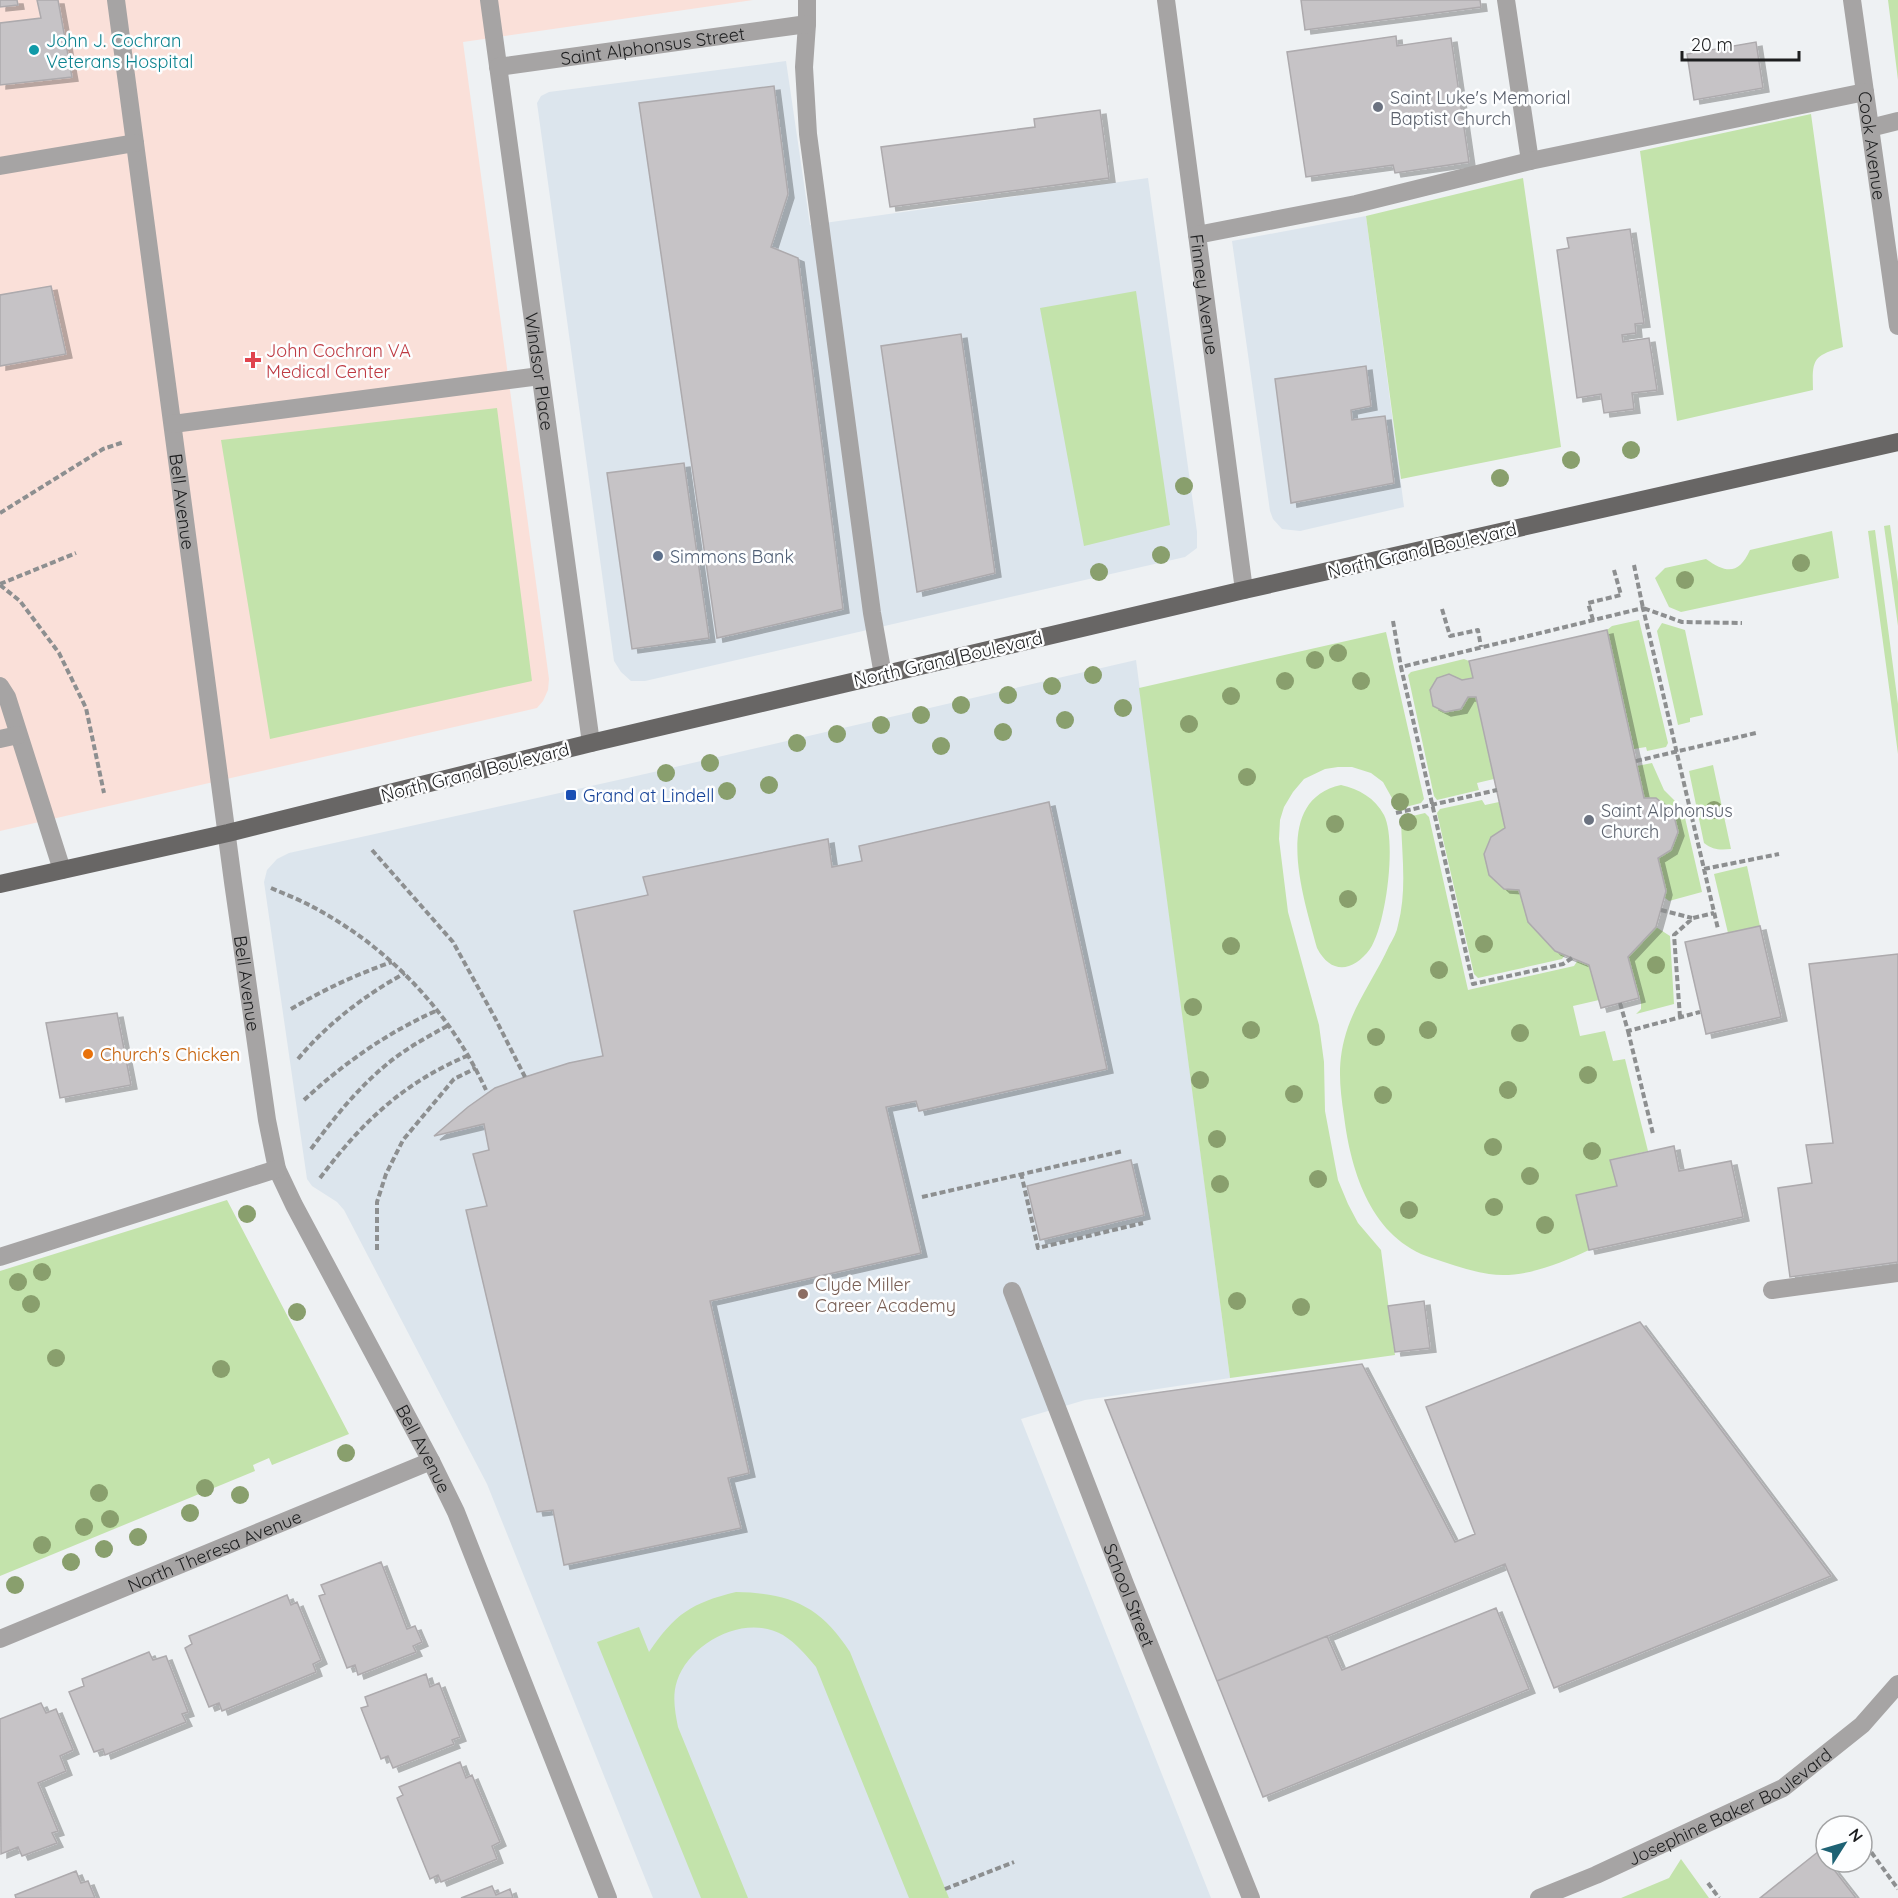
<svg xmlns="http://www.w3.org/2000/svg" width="1898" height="1898" viewBox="0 0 1898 1898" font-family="Quicksand,sans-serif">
<defs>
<filter id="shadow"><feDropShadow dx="6" dy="4" stdDeviation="0" flood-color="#0004"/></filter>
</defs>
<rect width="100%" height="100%" fill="#eef1f3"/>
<path fill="#dce5ed" d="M786,61L810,225L1148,178L1197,532V548L1185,557L645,681H631L621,672L614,661L537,103L541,96L549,92Z
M1366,216L1404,507L1300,531L1282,529L1273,519L1270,511L1232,241Z
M1136,660L1230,1378L1085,1400L1021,1419L1211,1898H653L487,1484L344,1210L337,1202L312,1186L307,1179L264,882L267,870L277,859L289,853L645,774Z"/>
<path fill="#fae0d9" d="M0,0H753L463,42L549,679L548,690L543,701L537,708L0,831Z"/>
<path fill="#c3e3ab" d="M1888,0H1898V80Z
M1811,114L1843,347C1813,356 1812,359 1813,390L1677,421L1640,151Z
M1523,178L1561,447L1401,479L1366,216Z
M1136,291L1170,525L1084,546L1040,308Z
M497,408L532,681L270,739L221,440Z
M1890,525L1898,582V626L1884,526Z
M1875,530L1898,704V754L1868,531Z
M1832,531L1839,578L1681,612L1669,607L1655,578L1665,568L1706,559C1727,574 1739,574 1750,550Z
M1639,620L1668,743L1666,747L1647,751L1646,747L1634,749L1607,630L1612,626Z
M1662,623L1685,630L1703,715L1690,718V722L1678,725L1657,631Z
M1386,632L1424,799L1421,803L1398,809L1383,782L1371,773L1352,767H1338L1325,769L1304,779L1293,792L1284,807L1280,820L1279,839L1288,912L1319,1025L1324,1062L1325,1111L1338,1180L1348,1204L1358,1223L1381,1250L1395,1355L1230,1378L1139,688Z
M1464,659L1469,661L1473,678L1430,690L1433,706L1445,712L1461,709L1468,697H1476L1494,779L1477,783L1479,790L1437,800L1434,796L1408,675L1411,672Z
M1652,763L1664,790L1683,809L1702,892L1669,901L1664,897L1666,891L1658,858L1671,850L1678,832L1673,812L1656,798H1644L1637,766Z
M1713,765L1731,849C1720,850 1713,850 1704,843L1689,771Z
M1341,785C1359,789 1375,798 1384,815C1397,841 1386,925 1370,949C1353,972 1331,975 1317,948C1305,901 1269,801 1341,785Z
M1482,800L1485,805L1499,802L1505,828L1491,837L1484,854L1489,875L1504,889L1519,890L1528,922L1555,951L1565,955L1562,959L1478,978L1474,974L1437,813L1440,809Z
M1425,813L1429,817L1468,990L1574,966L1578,960L1589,965L1599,1000L1573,1006L1580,1036L1605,1031L1613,1061L1625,1059L1648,1151L1610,1160L1617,1186L1576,1195L1589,1250C1559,1264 1523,1279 1489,1274C1469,1271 1450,1264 1432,1258C1372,1239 1351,1173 1344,1116C1339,1083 1337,1059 1348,1027C1358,999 1377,973 1389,946C1393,939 1397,932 1398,925C1407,891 1402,856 1401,821L1404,818Z
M1747,866L1760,926L1728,933L1714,874Z
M1656,927L1670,936L1674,1004L1636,1014L1641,1009V1002L1628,957Z
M227,1200L349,1434L272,1465L269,1458L253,1465L255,1471L0,1576V1271Z
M736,1592C789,1593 820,1605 850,1652L949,1898H909L816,1667C806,1655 797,1644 783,1635C745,1613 690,1642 677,1681C672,1696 675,1712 678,1727L748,1898H701L597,1642L639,1627L649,1652C675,1614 691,1603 736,1592Z
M1681,1859L1709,1898H1621L1669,1878Z"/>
<path fill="#c6c3c6" stroke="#adaaad" stroke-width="1.5" filter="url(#shadow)" d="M0,0H17L18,5L0,7Z
M37,0H58L72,77L0,85V23L41,18Z
M1301,0H1480L1481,7L1305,30Z
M1396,36L1397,46L1451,38L1469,162L1395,173L1393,165L1306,177L1287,52Z
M1756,42L1763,88L1694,100L1687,54Z
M774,86L788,194L771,247L798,258L843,609L717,638L639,103Z
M1100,110L1109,178L890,207L881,147L1035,127L1034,119Z
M1630,229L1644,323L1635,324L1636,333L1622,335L1623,342L1649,338L1657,390L1632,393L1634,409L1604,413L1601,394L1577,398L1557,250L1569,248L1567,238Z
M51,286L66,354L0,366V295Z
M961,334L995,573L917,592L881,346Z
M1366,366L1371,406L1351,410L1352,420L1385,416L1394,483L1291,503L1275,379Z
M684,463L709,638L632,649L607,473Z
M1607,630L1644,798H1656L1673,812L1678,832L1671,850L1658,858L1666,891L1656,927L1628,957L1639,998L1601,1008L1589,965L1555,951L1528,922L1519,890L1504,889L1489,875L1484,854L1491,837L1505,828L1476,697H1468L1461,709L1445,712L1433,706L1430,690L1437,678L1449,674L1462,680L1473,678L1469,661Z
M1049,802L1107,1069L919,1111L916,1101L886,1107L921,1253L710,1301L749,1473L728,1478L741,1528L564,1565L553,1510L537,1512L466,1210L487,1206L473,1154L489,1150L484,1124L434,1136L468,1107L495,1088L525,1077L569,1063L603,1056L574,911L648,895L643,877L828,839L832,867L862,861L859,846Z
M1760,926L1781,1017L1706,1034L1685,942Z
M1898,954V1262L1790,1277L1778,1188L1812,1183L1806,1145L1833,1143L1809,964Z
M117,1013L131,1085L60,1098L46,1023Z
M1674,1146L1679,1171L1731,1161L1743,1217L1589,1250L1576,1195L1617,1186L1610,1160Z
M1131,1160L1144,1215L1040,1240L1027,1186Z
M1424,1301L1430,1348L1395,1352L1388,1306Z
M1640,1322L1831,1576L1554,1688L1505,1564L1217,1681L1105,1400L1362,1364L1455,1542L1475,1534L1426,1407Z
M381,1562L407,1629L415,1626L422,1642L413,1646L416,1652L358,1675L355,1665L347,1668L319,1596L325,1594L321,1585Z
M287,1595L291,1605L297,1602L321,1660L313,1664L316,1672L222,1711L219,1703L209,1707L185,1648L192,1644L189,1636Z
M1496,1608L1529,1689L1263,1797L1217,1681L1327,1636L1342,1670Z
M149,1652L153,1660L166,1656L188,1712L182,1714L186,1722L105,1755L103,1749L94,1752L69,1692L84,1686L82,1679Z
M426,1674L430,1687L439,1683L460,1737L452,1740L454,1744L393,1768L388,1756L381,1759L361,1708L368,1706L365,1697Z
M41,1703L46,1713L56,1709L73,1750L60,1756L66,1771L38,1783L58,1831L52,1833L57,1843L22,1856L18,1847L1,1854L0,1719Z
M460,1762L466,1778L472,1775L500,1842L492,1846L497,1859L441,1882L438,1875L430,1879L397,1798L403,1795L399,1787Z
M1819,1851L1826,1862H1828L1856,1898H1760Z
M76,1871L81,1883L88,1881L95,1898H16L15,1895Z
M492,1886L496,1895L510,1889L513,1898H461Z"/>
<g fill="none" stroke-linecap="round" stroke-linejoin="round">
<path stroke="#8d8f90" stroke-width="4" stroke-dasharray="6 3" stroke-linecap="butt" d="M0,513L103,449L124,442
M1634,565L1643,608L1682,622L1742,623
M0,584L76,553
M0,585L20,601L59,653L86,708L104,793
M1442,609L1450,636L1478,630L1481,647
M1593,620L1588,603L1621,595L1614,570
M1393,621L1401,667
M1636,761L1756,733
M1396,813L1497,790
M372,850L453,942L495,1018L525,1077
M1704,869L1779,854
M271,888C285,894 300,900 313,907C390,948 450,1012 486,1090
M1661,910L1692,918
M1572,958L1563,964L1473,984L1401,667L1643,608L1718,929
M1620,1003L1628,1031L1700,1012
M291,1009C323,990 357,974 392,962
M1680,1017L1674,935L1693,918L1714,913
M1628,1031L1653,1134
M298,1059C327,1024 365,995 405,973
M304,1100C344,1063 388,1032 438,1010
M311,1149C333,1119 357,1089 386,1065C405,1049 427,1037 449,1025
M1021,1173L1038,1248L1143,1223
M320,1178C363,1121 403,1083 469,1055
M922,1197L1123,1151
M377,1250V1202L386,1174L403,1140L454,1079L476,1068
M1866,1845L1898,1889
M1708,1883L1719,1898
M945,1889L1014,1862"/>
<g stroke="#a6a4a4" stroke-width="18">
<path id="s1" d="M116,0L233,882L267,1120L277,1169L294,1205L431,1461L456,1512L608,1898"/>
<path id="s2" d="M489,0L591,743"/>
<path d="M807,0V24L804,67L808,134L872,613L883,675"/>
<path id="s3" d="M1166,0L1244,590"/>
<path d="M1506,0L1530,161"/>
<path id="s4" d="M1852,0L1898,326"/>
<path id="s5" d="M498,67L807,24"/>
<path d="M1870,128L1898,121"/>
<path d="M0,166L135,143"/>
<path d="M1197,235L1356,204L1530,161L1865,92"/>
<path d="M173,424L540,376"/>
<path d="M0,686L7,697L62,870"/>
<path d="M0,739L18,735"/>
<path d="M0,1257L277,1169"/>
<path d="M1772,1290L1898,1273"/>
<path id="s6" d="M1012,1291L1125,1584L1251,1898"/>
<path id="s7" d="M0,1639L431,1461"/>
<path id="s8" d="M1539,1898L1596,1875L1783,1788L1862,1725L1898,1684"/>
</g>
<path stroke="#686665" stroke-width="18" d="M0,884L228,833L591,743L1244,590L1898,442"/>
</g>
<g fill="#899f6d">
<circle cx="1631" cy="450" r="9"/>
<circle cx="1571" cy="460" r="9"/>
<circle cx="1500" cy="478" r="9"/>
<circle cx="1184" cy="486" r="9"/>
<circle cx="1161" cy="555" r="9"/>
<circle cx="1801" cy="563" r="9"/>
<circle cx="1099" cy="572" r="9"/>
<circle cx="1685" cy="580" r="9"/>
<circle cx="1338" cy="653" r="9"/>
<circle cx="1315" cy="660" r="9"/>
<circle cx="1093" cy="675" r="9"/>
<circle cx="1285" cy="681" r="9"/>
<circle cx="1361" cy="681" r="9"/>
<circle cx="1052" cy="686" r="9"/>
<circle cx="1008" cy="695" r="9"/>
<circle cx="1231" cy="696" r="9"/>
<circle cx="961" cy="705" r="9"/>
<circle cx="1123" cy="708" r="9"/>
<circle cx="921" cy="715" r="9"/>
<circle cx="1065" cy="720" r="9"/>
<circle cx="1189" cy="724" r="9"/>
<circle cx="881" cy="725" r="9"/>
<circle cx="1003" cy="732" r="9"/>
<circle cx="837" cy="734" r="9"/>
<circle cx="797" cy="743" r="9"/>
<circle cx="941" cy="746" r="9"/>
<circle cx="710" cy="763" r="9"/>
<circle cx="666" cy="773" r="9"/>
<circle cx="1247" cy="777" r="9"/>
<circle cx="769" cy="785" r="9"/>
<circle cx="727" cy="791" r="9"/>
<circle cx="1400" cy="802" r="9"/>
<circle cx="1714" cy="810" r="9"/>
<circle cx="1408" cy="822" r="9"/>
<circle cx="1335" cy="824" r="9"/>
<circle cx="1348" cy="899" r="9"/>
<circle cx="1484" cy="944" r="9"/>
<circle cx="1231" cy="946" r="9"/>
<circle cx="1656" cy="965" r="9"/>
<circle cx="1439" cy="970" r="9"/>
<circle cx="1193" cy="1007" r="9"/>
<circle cx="1251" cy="1030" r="9"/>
<circle cx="1428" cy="1030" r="9"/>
<circle cx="1520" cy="1033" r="9"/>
<circle cx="1376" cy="1037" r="9"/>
<circle cx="1588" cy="1075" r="9"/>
<circle cx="1200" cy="1080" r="9"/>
<circle cx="1508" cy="1090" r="9"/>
<circle cx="1294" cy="1094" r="9"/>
<circle cx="1383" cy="1095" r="9"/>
<circle cx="1217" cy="1139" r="9"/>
<circle cx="1493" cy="1147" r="9"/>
<circle cx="1592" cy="1151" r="9"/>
<circle cx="1530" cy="1176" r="9"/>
<circle cx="1318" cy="1179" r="9"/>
<circle cx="1220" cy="1184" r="9"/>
<circle cx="1494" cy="1207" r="9"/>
<circle cx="1409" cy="1210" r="9"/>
<circle cx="247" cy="1214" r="9"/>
<circle cx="1545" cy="1225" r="9"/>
<circle cx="42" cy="1272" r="9"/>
<circle cx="18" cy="1282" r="9"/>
<circle cx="1237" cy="1301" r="9"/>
<circle cx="31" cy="1304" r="9"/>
<circle cx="1301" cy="1307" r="9"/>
<circle cx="297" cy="1312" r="9"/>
<circle cx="56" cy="1358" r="9"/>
<circle cx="221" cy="1369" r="9"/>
<circle cx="346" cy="1453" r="9"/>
<circle cx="205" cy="1488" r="9"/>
<circle cx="99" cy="1493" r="9"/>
<circle cx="240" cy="1495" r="9"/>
<circle cx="190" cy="1513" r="9"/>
<circle cx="110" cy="1519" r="9"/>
<circle cx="84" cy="1527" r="9"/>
<circle cx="138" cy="1537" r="9"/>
<circle cx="42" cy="1545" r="9"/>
<circle cx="104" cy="1549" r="9"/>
<circle cx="71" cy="1562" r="9"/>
<circle cx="15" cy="1585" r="9"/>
</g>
<circle fill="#0f9aa8" stroke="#fdfeff" stroke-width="2" cx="34" cy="50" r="6"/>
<g fill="#6b7280" stroke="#fdfeff" stroke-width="2">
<circle cx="1378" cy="107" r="6"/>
<circle cx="1589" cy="820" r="6"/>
</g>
<path fill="#e0444e" stroke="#fdfeff" stroke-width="2" d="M250 351h6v6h6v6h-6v6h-6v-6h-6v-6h6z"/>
<circle fill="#5c6f8a" stroke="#fdfeff" stroke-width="2" cx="658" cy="556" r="6"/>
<rect fill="#1a4fb4" stroke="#fdfeff" stroke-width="2" x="565" y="789" width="12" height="12" rx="3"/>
<circle fill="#e8710a" stroke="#fdfeff" stroke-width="2" cx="88" cy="1054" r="6"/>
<circle fill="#8d6e63" stroke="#fdfeff" stroke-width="2" cx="803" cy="1294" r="6"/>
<g text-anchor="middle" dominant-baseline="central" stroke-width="5" stroke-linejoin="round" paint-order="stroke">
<g font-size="18" fill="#0d838f" stroke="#fdfeff" text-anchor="start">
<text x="46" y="40">John J. Cochran<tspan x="46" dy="21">Veterans Hospital</tspan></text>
</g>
<g font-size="18" fill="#1d1e1f" stroke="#fdfeff">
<text stroke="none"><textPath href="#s5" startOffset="156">Saint Alphonsus Street</textPath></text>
<text stroke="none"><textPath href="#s4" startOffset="147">Cook Avenue</textPath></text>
<text stroke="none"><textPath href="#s3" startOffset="297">Finney Avenue</textPath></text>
<text stroke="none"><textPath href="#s2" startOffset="375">Windsor Place</textPath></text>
<text stroke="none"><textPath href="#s1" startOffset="506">Bell Avenue</textPath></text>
<text transform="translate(1422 550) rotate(-13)">North Grand Boulevard</text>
<text transform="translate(948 659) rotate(-13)">North Grand Boulevard</text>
<text transform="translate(475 772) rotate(-14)">North Grand Boulevard</text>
<text stroke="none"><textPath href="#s1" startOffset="992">Bell Avenue</textPath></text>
<text stroke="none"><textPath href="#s1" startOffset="1496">Bell Avenue</textPath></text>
<text stroke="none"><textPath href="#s7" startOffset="232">North Theresa Avenue</textPath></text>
<text stroke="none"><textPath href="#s6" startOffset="326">School Street</textPath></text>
<text stroke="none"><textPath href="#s8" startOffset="212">Josephine Baker Boulevard</textPath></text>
</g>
<g font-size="18" fill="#5b616d" stroke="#fdfeff" text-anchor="start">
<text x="1390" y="97">Saint Luke's Memorial<tspan x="1390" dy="21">Baptist Church</tspan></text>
<text x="1601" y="810">Saint Alphonsus<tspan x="1601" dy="21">Church</tspan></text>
</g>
<g font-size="18" fill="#be3a42" stroke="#fdfeff" text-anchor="start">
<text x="266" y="350">John Cochran VA<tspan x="266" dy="21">Medical Center</tspan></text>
</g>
<g font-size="18" fill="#4e5e75" stroke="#fdfeff" text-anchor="start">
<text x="670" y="556">Simmons Bank</text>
</g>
<g font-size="18" fill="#164399" stroke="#fdfeff" text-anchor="start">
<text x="583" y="795">Grand at Lindell</text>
</g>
<g font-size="18" fill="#c56008" stroke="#fdfeff" text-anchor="start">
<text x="100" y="1054">Church's Chicken</text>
</g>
<g font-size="18" fill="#785e54" stroke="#fdfeff" text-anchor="start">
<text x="815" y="1284">Clyde Miller<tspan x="815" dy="21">Career Academy</tspan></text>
</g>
</g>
<g transform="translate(1844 1844) rotate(53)"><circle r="28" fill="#fdfeff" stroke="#a3a4a5" stroke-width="1.5"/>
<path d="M0-4.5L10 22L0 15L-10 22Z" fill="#1e6274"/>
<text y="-9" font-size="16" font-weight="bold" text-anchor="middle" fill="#1d1e1f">N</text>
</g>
<path d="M1682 51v9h117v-9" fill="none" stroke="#1d1e1f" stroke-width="3"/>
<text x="1691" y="51" font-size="18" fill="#1d1e1f" stroke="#fdfeff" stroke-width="4.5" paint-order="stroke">20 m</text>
</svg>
